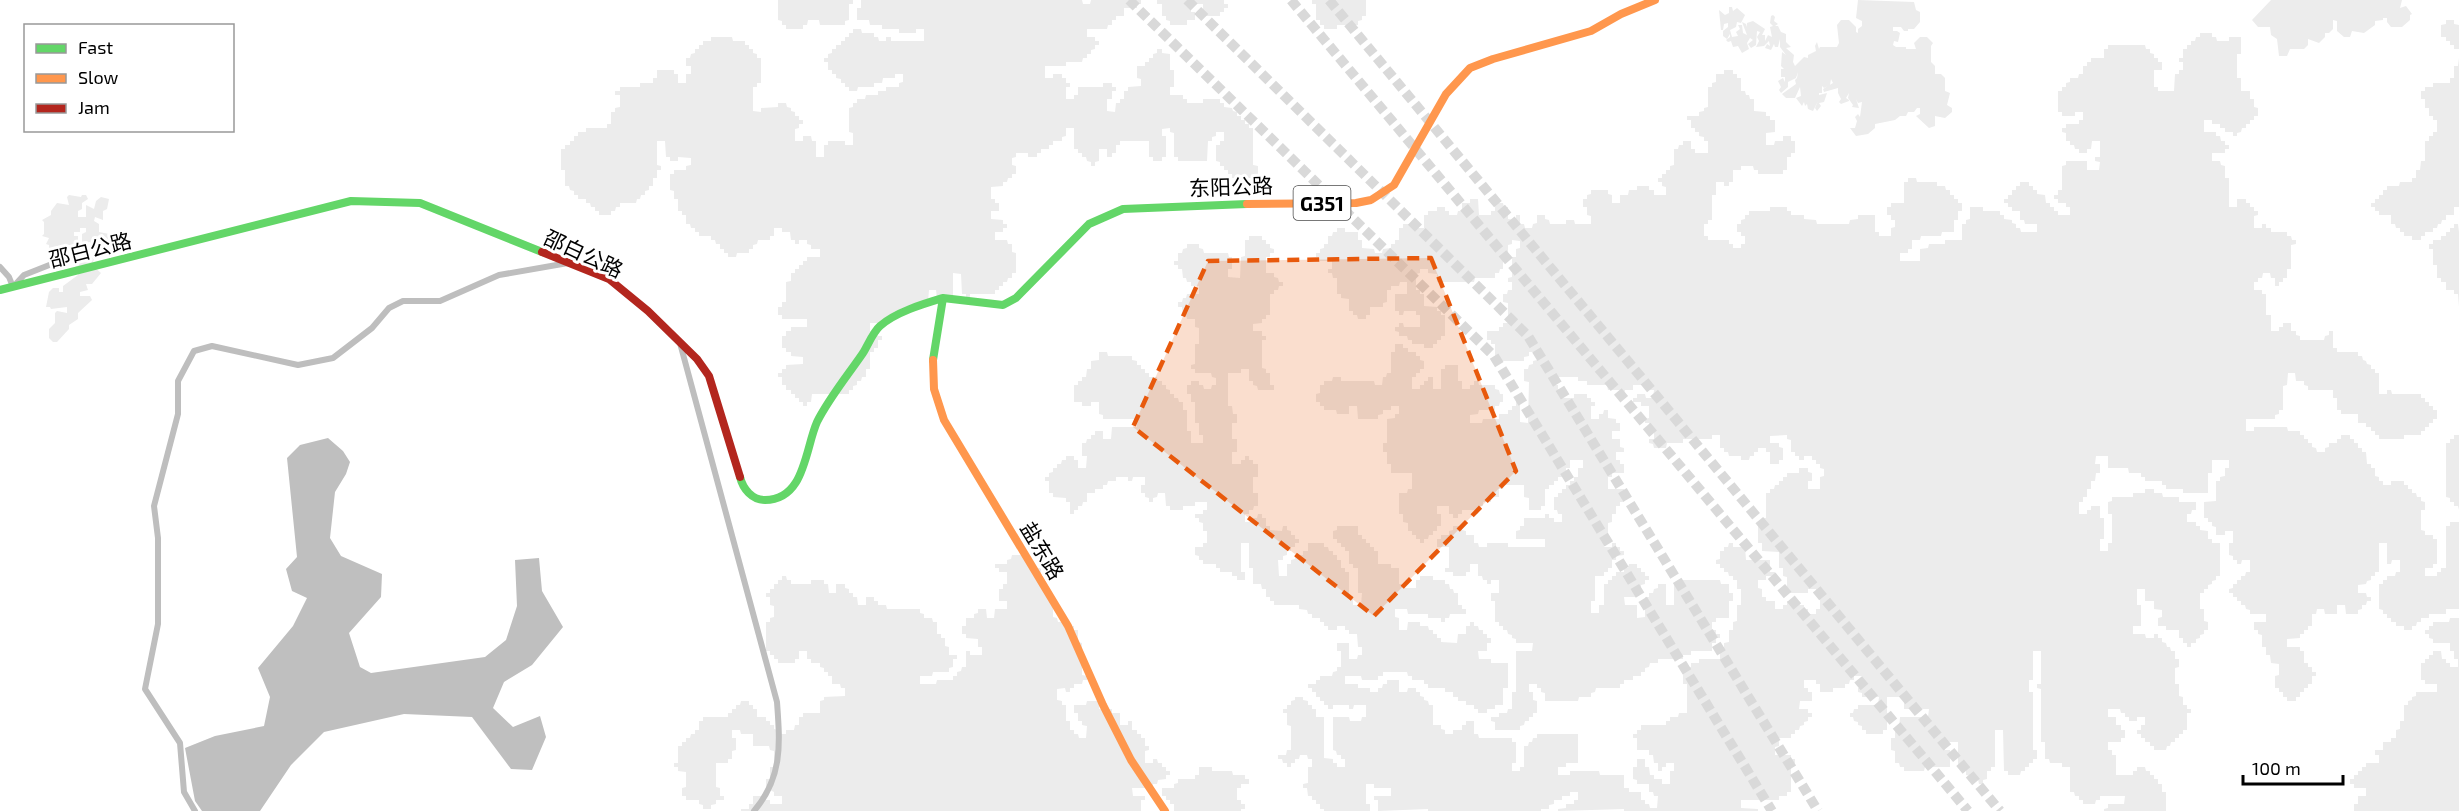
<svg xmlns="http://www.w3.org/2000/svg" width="2459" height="811" viewBox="0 0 2459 811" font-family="'Exo 2','Noto Sans SC',sans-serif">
<rect width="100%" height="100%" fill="#fff"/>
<path fill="#ececec" d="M778,0H853V4H849V20L845,21V25H820L819,20H808L807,25H803V29H786V25H782V21L778,20Z
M861,0H1082L1083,4H1090L1091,0H1141V4H1137V8H1124V16H1116V20H1112V25H1108L1107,29H1087V37H1095V41H1099V45H1095V49L1091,50V54H1087V58H1083L1082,62H1066V66H1045V78H1053V74H1062V78H1066V83H1070V87H1066V99H1074V95H1078V87H1103V83H1112V87H1116V91H1112V99H1107V111L1115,112L1116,103H1120V99H1124V91H1128V87L1141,86V79L1137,78V66H1145V62H1149V58H1153V54L1157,53V49H1162V53L1170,54V70H1174V87H1170V95H1183V99H1187V103H1203V99H1220V103H1224V107L1232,108L1233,111L1237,112V116H1241V120H1245V124H1249V128H1253V165L1258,166V174H1253V178H1232V174H1228V170H1224V166H1220V162L1216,161V145H1220V141H1224V132H1216V136L1212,137V141H1208L1207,161H1178V157H1174V133L1170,132V128L1162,129V136H1166V157H1162V161H1153V157H1149V141H1120V145H1116V153H1112V157H1107V149H1099V161L1095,162V166H1091V162L1087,161L1086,157H1082V153H1078V149H1074V128H1066V136L1062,137V141H1053V145H1049V149H1041V153H1037V157H1028V153H1016V157L1012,158V165L1016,166V174H1012V178H1008L1007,182H1003V186L991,187V199H995V203H999V211H991V219L1003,220V224H1007V228H1003V232H995V240H1007L1008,244H1012V252L1016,253V273H1012V278H1008L1007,282H1003V286H999V290H995V294H970V298H966V294H962L961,274L953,273V298H937L936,290H929L928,302L903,315H891L886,323H870V331H878V336H882V340H878V348H874V352H870V369H866V377H862L861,381H857V385L853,386V390H849V394H812L811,402H807V406H803V402H799V398H795V394H791V390H786V385H782V377H778V373H782V369H786V365L803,364V357L791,356V352H786V348H782V336H786V331H791V327H807V319H782V315H778V307H782V302H786V282L791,281V273H795V269H799V265H803V261H807V257H820V249H811V245L807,244V240H799V244H795V240H791L790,232H782V228H774V236H770V240H758L757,244L753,245V249H749V253H737L736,257H728V253H724V249H720V244H716L715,240H711V236H699V232H695V228H691L690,224H686V215H682V211H678V199H674V191L670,190V174H674V170H686V166L691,165V158L678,157V161H670V157H666L665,141H657V165L661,166V170H657V178H653V186H649V190L645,191V195H641L640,199H637L636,203H620V207H616L615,211H611V215H599V211H595V207H591L590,203H586V199H578V195H574V191L570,190L569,186H565V170H561V149H565V145H570V141H574V136H578V132H586V128H607V124H611V112H615V108L620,107V95H615V91H620V87H640V83H653V78H657V70H674V74H678V83H686V74H691V66H686V58H690L691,54L695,53V49H699V45H703V41H711V37H732L733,41H745V45H749V49H753V53L757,54V58H761V83H757V87H753V111L761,112V108L778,107V103H786L787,107L791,108V111L795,112V116H799V120H803V124H799V128L795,129V141H803V136H811L812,141H816V157H824V145H828V141H845V145H853V133L849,132V108L853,107V103H857V99H865L866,95H878V91H886V87H899V83L903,82V74H895V78H883L882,83H874V87H858L857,91H849V87H845V83H841V79L836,78V74H832V70H828V62H824V58H828V54L832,53V49H836V45H841V41H845V37H849V33H853V29H861L862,33H874V37H878L879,41H886V37H891V41H924V29H916V33H899V29H882V25H870L869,20H857V8H861Z
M1157,0H1224V4H1228V8H1224V12H1220V16H1203V4H1191V12H1195V20H1187V25H1170V21L1166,20V16H1162V4H1157Z
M1312,0H1366V16H1362V20L1358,21V25H1337V29H1324V25H1320V20H1316V4H1312Z
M1858,0L1914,2L1916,10L1920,12V22L1914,29H1908V31H1904L1901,27H1893V31H1897L1900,33L1898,42L1894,41L1893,45L1896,47H1906V49H1916L1914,43L1920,37H1927L1933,43L1931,46V62L1935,66V74H1941L1945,78V91L1950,93L1947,105L1952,108V112L1945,118L1935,116V126L1929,128L1916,116L1920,114V108H1917L1914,112H1908L1906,116H1900L1895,120L1875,124V128L1868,134L1856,136L1850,128H1855L1857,121L1855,117L1858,114L1860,117L1862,102L1858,103L1856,99L1859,108L1852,107L1853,105L1848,98L1849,93L1846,98L1849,100V101L1841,104L1839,102L1841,99L1838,93V88L1824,92L1823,89L1833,83L1831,79L1830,85L1824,88L1822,86V93H1819V95L1827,93L1824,102L1819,103L1821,106L1817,111L1815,108L1818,101L1813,111L1808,109L1807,104L1805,106L1804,102L1802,106L1796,98L1801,96L1800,87L1795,98H1786L1782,94L1796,84L1795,80L1797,78L1798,72L1796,78L1788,82V87L1781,93L1779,90L1781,87L1778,81L1783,78L1785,82V77H1781V69H1784L1781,66L1782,52L1786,55L1780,47V39L1778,47H1775L1774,44L1771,50L1765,48L1767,44L1770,46L1769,41L1764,46L1756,47L1759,41L1757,37L1760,32L1757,31L1756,45L1751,48L1748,44L1753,40L1750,38L1747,43L1749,49L1742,53L1738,46L1733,47L1731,41L1728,42L1726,40L1730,37V34L1727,39L1723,36V31L1728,27V23L1724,24L1723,30H1721L1719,10L1725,15L1729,13V7H1732L1733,11L1737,8L1745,15L1741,23L1737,22L1736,27L1730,30L1732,37L1738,36L1736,32L1740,29L1738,25H1742L1743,33L1747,35L1742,22L1746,24L1747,27V23L1753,21L1765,29L1762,35H1765V41L1768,35L1772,37L1770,27L1773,26L1770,23L1771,16L1773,15L1775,17L1774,21L1778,24L1775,26H1778L1781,32L1786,34V42L1791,47L1786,48L1794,55L1793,62L1795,66L1804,57L1808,58V55L1816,51L1815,46L1817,42L1819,49L1820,47H1837L1839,43L1837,25L1841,20H1849L1856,27V32L1858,33V29L1862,26V21L1856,18Z
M2271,0H2402L2400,8L2406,6L2412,14L2410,15V20L2402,27H2391L2387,22V18H2383V20L2375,21V25L2364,33L2352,31L2350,37H2344L2337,31V21L2333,20V29L2329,33H2325V37L2319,43L2308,39V45L2304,49H2290L2287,56H2279L2277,39L2271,35L2270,27H2258L2252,20Z
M2446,20H2454V24L2459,25V49H2454V45H2450V41H2446V37H2441V25L2446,24Z
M2200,33H2212V37H2216L2217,41H2229V37H2241V54H2237V78H2241V91H2250V99H2254V107L2258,108V116H2254V120H2250V124H2246V128H2242L2241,132L2237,133V136H2233V132H2225V128H2220V124H2212V120H2204V132H2216V136H2220L2221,141H2225V145H2229V149H2225V153H2212V161H2220L2221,165L2225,166V178H2229V207H2237V199H2246V203H2250V207H2254V211H2258V215L2254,216V228H2262V224H2266V228H2271V232H2287V236H2291L2292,240H2296V244L2291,245V269H2287V278H2283V282H2279V286H2275V278H2271L2270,273H2263L2262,278H2258V282H2254V290H2262V294H2266V315H2271V331H2279V327H2283V323H2291V331H2296V335L2300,336V340H2324L2325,336L2329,335V331H2333V348H2337V352H2358V356H2362L2363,360L2366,361L2367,364L2371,365V369H2375V373H2379V394H2387V390H2391L2392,394H2421V398H2425V402H2429V406H2433V410H2437V419H2433V423H2429V427H2425V431H2421V435H2404V439H2379V435H2375V431H2371V427H2366V423H2358V414H2341V410H2337V398H2333V390H2308V386L2304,385V381H2296L2295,373H2288L2287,385L2283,386V410H2279V414L2275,415V419H2246V431H2254V427H2287L2288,431H2300V435H2304V439H2308V443H2312V447L2316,448L2317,452H2325V448L2329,447V443H2337V439H2341V435H2350V439H2354V443H2358V448H2362V452H2366L2367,464H2371V468H2375V476L2379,477V481H2383V485H2391V481H2404V485H2408V489H2412V493H2416L2417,497H2421V501L2425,502V510H2421V530L2425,531V535H2433V539H2437V564H2433V568H2425V576H2437V572H2441V568H2446V526H2450V522H2459V609H2446V614H2429V618H2421V622H2417L2416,626H2412V630H2404V626H2396V622H2391V618H2387V614H2383V610L2379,609V584H2383V580H2387V576H2395L2396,572H2400V560H2392L2391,564H2387V543H2379V572H2375V576H2371V580L2367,581L2366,584L2358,585V593H2366L2367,597H2371V601H2367L2366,605H2362V609L2358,610V614H2346L2345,605H2337V614H2325L2324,609H2317L2316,614H2312V626H2308V630H2304V634H2300V638L2287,639V647H2300V651H2304V663H2308V667H2312V672H2316V676H2312V684H2308V688H2304V692H2300V697H2296V701H2287V697H2283V692H2279V688H2275V676L2279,675V664L2271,663L2270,655H2266V647H2262V635L2258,634V630H2254V622H2266V614H2250V610L2246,609L2245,605H2241V601H2237V597H2233V593H2229V589L2233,588V584H2237V580H2241V576H2245L2246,572H2250V560H2242L2241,564H2237V560H2233V556L2229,555V543H2233V531H2225V535H2216V527L2212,526V522H2208V518H2204V502L2216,501V481H2220V477L2225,476V468H2229V460H2212V473H2208V493H2183V489H2166V485H2162V481H2145V477H2141V473H2129L2128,468H2108V456H2096L2095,464H2100V473H2096L2095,481H2091V489H2087V497H2083V502H2079V514H2087V510H2091V506H2100V518H2104V539H2100V551H2108V543H2112V514H2108V502L2112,501V497H2133V493H2145V489H2154V493H2162L2163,497H2179V502H2196V510H2192L2191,514H2187V522H2196V526H2200V530L2208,531V539H2212V543H2220V576H2216V580L2212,581V584L2208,585V589H2204V593H2200V609H2204V621L2208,622V630H2204V634L2200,635V638L2196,639V643H2191V647H2187V643H2183V638H2179V630H2166V626H2158V618L2162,617V610L2154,609V601H2145V589H2137V605H2141V626H2133V634H2145L2146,638H2154V634H2158V638H2162V642L2166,643L2167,647H2170L2171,651H2175V659H2179V667L2175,668V684H2179V696L2183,697V705H2187V709H2191V713H2187V730H2183V734H2179V738H2175V742H2171L2170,746H2167L2166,750H2154V746H2150V742H2145V738H2141V734H2137V730H2141V725H2145V717H2137V721H2129V717H2125V713H2121L2120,709H2108V717H2116V725H2121V730H2125V738H2121V742H2108V750H2112V755H2116V775H2133V771H2137V767H2145L2146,771H2150V775H2154V779H2158V784H2162V792H2166V811H2104V809L2108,808V804H2124L2125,796H2100V800H2096L2095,804H2083V800H2079V796H2075L2074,792H2070V767H2062V763H2050L2049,759H2045V742H2041V689L2037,688V684H2041V651H2033V680H2029V692H2033V750H2037V759H2033V763H2029V767H2025V771H2021L2020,775H2008V771H2004L2003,730H1995V767H1991V771H1987V779L1983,780V784H1979L1978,779H1970V776L1966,775V771H1962V767H1958V742H1945V750H1950V767H1925L1924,771H1904V767H1900L1899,763H1895V751L1891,750V738H1895V730L1899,729L1900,717H1928L1929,709H1904V697H1887V713H1891V721L1887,722V730H1883V734H1866V730H1862V726L1858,725V722L1854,721L1853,717H1850V713H1853L1854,709H1858V705H1878L1879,697H1862V693L1858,692V688H1862V676H1854V680H1850L1849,684H1845V688H1833V692H1820V684H1816V680H1804V688H1808V692H1812V701H1800L1799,709H1808V713H1812V717H1808V721L1804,722V725L1800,726L1799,730H1795V734H1791V738H1779V746L1775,747V755H1791V759H1795V763H1791V792H1787V796H1779V800H1741V808L1758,809V811H1624V809L1558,811V809L1566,808V804H1574V800H1578V792H1570V796H1562V800H1554V804L1549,805V809H1541V811H1428V809L1378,811V800H1374V796H1391V788H1374V784H1366V804H1370V811H1324V809H1320V804H1316V800H1312V796H1308L1307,788H1303V784L1308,783V767H1312V759H1308L1307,755H1300L1299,759H1295V763H1291V767H1287V763H1283L1282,759H1278V755H1286L1287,750H1291V726L1287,725V713H1283V709H1287V705H1291V701L1295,700V697H1303V700L1308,701V705H1312V709H1316V717H1324V758L1333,759V763H1337V767H1345V759H1341V755H1337L1336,751L1333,750V717H1349L1350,721H1361L1362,717H1366V705H1354L1353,709H1349V705H1333V709H1328V705H1324V701H1320V697H1316V692H1312V688H1308V684H1316V680H1320V676H1332L1333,672L1337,671V667H1341V651H1337V643H1349V659H1357L1358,655H1362V647H1358L1357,634H1349V630H1345V626H1337V630H1328V626H1324V622H1320V618H1312V614H1308L1307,610L1299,609V605H1274V601H1270V597H1266V589H1262L1261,584H1253V568H1249V543H1241V572H1245V580H1237V576H1232V572H1220V568H1216V564H1203V560H1199V556L1195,555V547H1203V543H1207V531H1203V523L1199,522V518H1195V514H1203V510H1207V502H1195V506H1183V510H1170V506H1166L1165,493H1158L1157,497L1153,498V502H1149V498L1145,497V493H1141V485H1145V477H1133L1132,481H1128V477H1116V481H1108L1107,485H1103V489H1095V493H1087V502H1083L1082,506H1078V510H1074V514H1070V502H1066V498L1053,497V493H1049V481H1045V477H1049V473L1053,472V468H1057V464H1061L1062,460H1066V456H1074V460H1078V468H1086L1087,456H1082V443H1086L1087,439H1091V435H1095V431H1103V439H1111L1112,427H1137L1136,419H1103V415L1099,414V402H1091V406H1082V402H1074V385H1078V381H1082V377H1086L1087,369H1091V361L1099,360V352H1107L1108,356H1132V360L1137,361V365H1141V369H1145V373H1149V377H1157L1158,381H1162V385H1166V389L1170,390V394H1174V398H1178L1179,402H1183V410H1187V431H1191V443H1203V435H1199V423H1195V402H1191V394H1187V385H1191V381H1199V385H1203L1204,389H1211L1212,385H1216V378L1212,377L1211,373H1195V369H1191V365L1195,364V344H1199V328L1195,327V319H1187L1186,315H1183L1182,307H1178V302H1182L1183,298H1186L1187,294H1199V286H1191V282H1187L1186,278H1183L1182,269H1178V265H1174V261H1178V253H1182L1183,249L1187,248V244H1199V248L1203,249L1204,253H1228L1229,257H1232V269H1228V277L1240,278L1241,257L1245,256V240H1249V236H1262V240H1266V244H1270V248L1274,249V253H1270V257H1266V273H1274V277L1278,278L1279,282H1283V286H1279L1278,290H1274V294H1270V315H1266V319H1262V323L1253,324V331H1262V336H1266V340H1262V368L1266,369V373H1270V385H1274V390H1258L1257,386L1253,385V381H1249V369H1241V373H1228V406H1232L1233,414H1237V423H1232V439H1237V452H1232V464H1241V460H1245V456H1249V460H1253V464H1258V477H1253V493H1258V506H1254L1253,510H1249V514H1245V522H1253V518H1257L1258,514H1262V518H1266V526H1270V530L1282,531L1283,526H1287V530L1291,531V535H1295V539H1299V543H1295V547H1291V551H1287V555L1283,556V560H1278L1279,576H1287V564H1291V560L1295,559V555H1303V551H1308V543H1324V547H1328L1329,551H1333V555H1337V560H1341V568H1345V572H1349V597H1353V605H1361L1362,593H1358V568H1353V564H1349V551H1345V547H1341V543H1337V539H1333V531L1337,530V526H1358V535H1362V539H1366V543H1370V547H1374V551H1378V564H1391V568H1399V584H1403L1404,588H1416V580H1420V576H1433V580H1445V584H1449L1450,589H1453L1454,593H1458V605H1462V609H1466V614H1450L1449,618H1445V622H1441V618H1428V614H1408L1407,609H1395V617L1399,618V630H1407L1408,622H1420V626H1428L1429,630H1433V634H1437V638H1441V642L1457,643L1458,634H1466V626H1470V622H1474V626H1478L1479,630H1483V634H1487V638H1491V643H1487V651H1478L1479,659H1491V663H1508V688H1503V705H1495V709H1487V713H1478V709H1474V705H1466V701H1458V697H1453V692H1445V688H1428V684H1424V680H1412V676H1408L1407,672H1383V676H1378V680H1362L1361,676H1345V684H1358V688H1370V692H1378V688H1382L1383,684H1387V680H1399V692H1407L1408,688H1416V692H1420V696L1424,697V700L1428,701L1429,705H1433V725H1441V729L1445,730V734H1453V730H1462V725H1466V721H1474V734H1478L1479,738H1512V742H1516V763H1512V771H1520V767H1524V746H1528L1529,742H1532L1533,738H1537V734H1578V763H1566V767H1558V775H1570V771H1599L1600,775H1624V788H1629V792H1641V800H1645V804H1649L1650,808H1657L1658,796H1654L1653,792H1649V784H1637V780L1633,779V767H1637V759H1645V767H1649L1650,775H1654V779H1662V784H1670V771H1674V763H1666V767H1662V771H1658V763H1654L1653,755H1649V750H1637V738H1633V734H1637V730H1641V725H1666V721H1670V717H1678L1679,713H1687V684H1683V672H1687V667H1691V663H1699V659H1720V647H1724V643L1729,642V630H1733V622L1737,621V605H1741V589H1737V580H1733V576H1729L1728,572H1724V568H1720V564H1716V560L1720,559V551H1724V547H1728L1729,543H1733V547H1745L1746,560H1770V572H1775V576H1766V580H1758V588L1762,589V597H1766V601H1775V609H1783V605H1787V601H1799L1800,605H1804V609H1808V614H1816V609H1820V593H1816V589H1808V593H1787V577L1783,576V568H1779V552L1762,551V543H1758V526H1762V518H1766V493H1770V489H1774L1775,485H1779V481H1783V477H1787V473H1799V468H1808V472L1812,473V481H1808V489H1820V477L1824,476V469L1820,468V464H1816V460H1812V456H1804V460H1799V456H1795V452H1791V440L1787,439V435L1770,436V443H1779V447L1783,448V460H1779V464H1770V452H1766V448H1758V452H1754V456H1750L1749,460H1741V456H1729L1728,452H1724V448H1720V435H1712V439H1683V443H1667L1666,448H1654L1653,444L1649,443V439H1654V427H1649V423H1645V419L1649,418V406H1641V402H1633V398H1637V394H1645L1646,398H1653L1654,390H1649V385H1633V390H1625L1624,394H1620V390H1608L1607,385H1587V381H1578V377H1554V385H1558V389L1562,390V398H1574V394H1587V398H1591V402H1595V406H1591V419H1599V414H1603L1604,410H1608V418L1616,419V423H1620V431H1612V439H1620V447L1624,448V452H1616V460H1620V464H1624V473H1612V477H1608V489H1624V493H1629V497H1625L1624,502H1620V506H1616V514H1612V522L1608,523V535H1604V547H1612V543H1616V547H1620V551H1624V555L1616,556V560H1612V568H1608V572H1604V576H1595V601H1591V613H1599V605H1604V584H1608V580H1612V576H1616V572H1624V568H1628L1629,564H1637V568H1641V572H1645V576H1649V580H1645V584L1641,585V593H1637V597H1624L1625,605H1637V618L1645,617V597H1649V593H1653L1654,589L1658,588V584H1666V605H1674V584H1678L1679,580H1720L1721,584H1729V593H1733V601H1729V618H1716V622H1712V630H1716V634H1720V638H1716V643H1712V651H1691V655H1683V659H1658V663H1650L1649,667L1645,668V672H1641V676H1633V680H1624V684H1620V688H1596L1595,692L1591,693V697H1579L1578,701H1545V693L1541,692V688H1537V684H1529V692H1533V700L1537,701V713H1533V717H1529V721H1525L1524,725L1520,726V730H1495V722L1491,721V717H1499V713H1507L1508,709H1512V692H1516V651H1532L1533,643H1516V639L1512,638V635L1508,634L1507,630H1503V626H1499V622H1495V601H1491V593H1499V580H1491V584H1487V580H1483L1482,576H1478V564H1470V572H1466V576H1453V572H1445V568H1449V547H1437V539H1441V535H1449V531L1453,530V526H1462V530L1466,531V535H1474V543H1478L1479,547H1487V543H1508V547H1545V539H1516V531L1520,530V526H1524V518H1545V514H1549V518H1554V522H1562V514H1558L1557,510H1554V497H1558V493H1562V489H1566V485H1570V481H1574V477H1578V468H1583V460H1570V468H1566V473H1562V477H1558V481H1554V485H1549V489H1545V506H1541V510H1529V498L1524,497V485H1504L1503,489H1499V497H1491V502H1483V506H1479L1478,514H1474V510H1462V514H1458V518H1453V514H1449V506H1437V514H1441V526H1437V531H1433V535H1429L1428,539H1424V543H1420V539H1416V535H1412V531H1408V523L1403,522V514H1399V493H1407L1408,489H1412V473H1391V464H1387V452H1383V443H1387V419L1395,418V414H1399V406H1391V410H1383V414L1378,415V419H1358L1357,406H1349V414H1337L1336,410H1324V406H1320V402H1316V394L1320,393V385H1324V381H1332L1333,377H1341V381H1374L1375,385H1382L1383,377H1386L1387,373H1391V352H1395V344H1403V348H1408V352H1416V356H1420V360L1424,361V369H1420V373H1416V377H1412V389H1420V385H1424V381H1428V377H1433V389H1441V369H1445V365H1458V381H1462V389H1470V385H1474V381H1478L1479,385H1495V389L1499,390L1500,394H1503V402H1500L1499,406H1495V410H1479L1478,414L1470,415V423H1482L1483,419H1499V414H1508V410H1512V406H1516V402H1520V422L1528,423L1529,382L1524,381V369H1528L1529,365L1533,364V361L1537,360V352H1529V356L1524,357V361H1495V344H1491V340H1487V331H1499V327H1503V323H1508V303L1503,302V294H1507L1508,290H1512V282H1508V278L1512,277V257H1516V249L1520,248V241L1512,240V244L1508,245V253H1503V269H1500L1499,273H1495V278H1475L1474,282H1437V274L1428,273V269H1420V273L1416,274V290H1420V294H1424V306L1437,307V311H1441V315H1445V336H1441V340H1437V344H1433V348H1424V344H1412V340H1408L1407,336H1399V332L1395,331V327H1399V323H1403L1404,327H1420V315H1416V311H1404L1403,315H1399V311H1395V294H1407V282H1400L1399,286H1391V290H1387V302L1383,303V307H1370V315H1366V319H1358L1357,315H1353V311H1349V299L1341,298V294H1337V278H1333L1332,273H1328V269H1332V261H1320V257H1316V253H1320V249L1324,248V244H1328V236H1332L1333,232H1337V228H1345V232H1358V240H1362V248L1374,249L1375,253H1382L1383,249L1391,248V244H1395V240H1399V228H1403V224H1416V228H1424V215H1428V211H1437V207H1445V211H1449V215H1457L1458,211H1462V203H1470V199H1478L1479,215H1491V211H1495V203H1503L1504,207H1508V219L1516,220V215H1520V224H1524L1525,228H1532L1533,224L1537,223V215H1545V219L1549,220L1550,224H1566V220H1574L1575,224H1591V216L1587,215V207H1583V199H1587V195L1591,194V190H1608V194L1612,195V203H1620V195H1628L1629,190H1637V186H1649V190H1654V195H1666V187L1662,186V182H1658V178H1662V174H1666V170H1670V166L1674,165V149H1678L1679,145H1683V141H1691V149H1695V153H1708V141H1704V137L1699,136V132H1695V128H1691V120H1687V116H1699V112L1704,111V108L1708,107V87H1712V83L1716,82V74H1724V70H1733V74H1737V78H1741V91H1745L1746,95H1749L1750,99H1754V111L1766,112V116H1770V120H1775V132L1766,133V145H1774L1775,141H1783V136H1791V141H1795V153H1791V157H1787V170H1783V174H1758V170H1754L1753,166H1741V170H1733V182H1729V186H1724V182H1716V195H1712V220H1708V224H1704V236H1708V240H1729V244H1733V248H1741V244H1745V236H1741V232H1737V224H1741V220L1745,219V215H1749V211H1770V207H1787V211H1791V215H1804V219L1816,220L1817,224H1849L1850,220L1858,219V215H1875V232H1879V236H1891V228L1895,227V220H1891V215H1887V207H1891V203H1904V182H1908V178H1916L1917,182H1937V186H1945L1946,190H1950V195H1954V199H1958V203H1962V211H1958V220H1954V232H1942L1941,236H1921L1920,240H1912V249H1908V253H1900V261H1920V249L1928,248L1929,244H1945V240H1962V224H1966V220L1970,219V207H1983V211H2000V215H2004V219L2012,220V223L2016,224V228H2020L2021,232H2037V224H2025L2024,220H2020V211H2012V207H2008V203H2004V199H2008V195H2012V190H2016V186H2020V182H2029V186H2033V190H2037V194L2045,195L2046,203H2050V207H2054V211H2058V215H2070V207H2066V203H2058V199H2054V195H2058V190H2062V166L2066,165V161H2087V170H2099L2100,162L2095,161V157H2100V141H2092L2091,149H2087V153H2079V149H2075L2074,145H2070V141H2066V133L2062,132V128H2066V124H2079V120H2083V112H2075V116H2062V112H2058V91H2062V87H2066V83L2070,82V78H2078L2079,74H2083V66H2087V62H2091V58H2104V49H2108V45H2145L2146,49H2150V53L2154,54V58H2158V62H2162V70H2154V87H2158V91H2174L2175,74H2179V70H2183V62H2179V58H2183V49H2187V45H2191V41H2195L2196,37H2200Z
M2459,58V207H2454V215H2446V220H2442L2441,224H2438L2437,228H2433V232H2425V236H2421V240H2412V236H2404V232H2400V228H2396L2395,224H2391V215H2379V211H2375V207H2371V203H2375V199H2379V195H2383V190H2387V186H2399L2400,182H2412V178H2416V170H2420L2421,161H2425V141H2429V136H2433V132H2437V120H2433V116H2429V108H2425V99H2421V91H2425V87H2433V83H2450V78H2454V66H2458Z
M69,195L81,197L82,195H86L88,199L82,203V209L78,211V217H86V205L94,209L96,201L101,197L109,199L107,209L103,211V220L95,217L94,221L99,224V232L109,234V253L103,255L102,253H96V249H90V242L86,243V252L94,259L92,265L101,273L92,284H86L88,290L80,292V296H90L92,300L78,313V319L69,325V329L57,342H53L49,338V329L55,323V313L57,311L67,313V307L51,309L50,307H46L49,292L53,288H59V292H63V286L78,275V271L84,265L76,267L69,259H71L74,249L82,246V234L86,232V228H80V232H74V236H78V244L68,247L67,255H61L59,259H55V249H49V245L46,244L49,238L42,236L44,234V222L42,220L51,215V211L57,203L69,205L67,197Z
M2454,224H2458L2459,232V307L2458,294H2454V290H2446V282H2441V278H2437V265H2433V249H2429V244H2433V240H2441V236H2446V232H2450V228H2454Z
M2454,435H2459V510L2458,506H2454V502H2450V498L2446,497V443H2450V439H2454Z
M1012,555H1028L1037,568H1041V584L1053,597V617L1057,618L1058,622H1070V626H1074V630H1078V642L1082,643V675L1087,676V680H1083L1082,684H1074V688H1070V692H1066L1065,688L1057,689V700L1062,701V705H1066V721H1070V730H1074V734H1078L1079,738H1086L1087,726L1082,725V721H1078V713H1074V705H1086L1087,701H1099V709H1112V713H1120V725H1128V721H1132V730H1137V734H1141V738H1145V746H1149V750L1145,751V763H1153V759H1157L1158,763H1162V767H1166V771H1170V775H1166V779L1158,780L1157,784H1153V788H1132L1133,796H1145V800H1141V811H741V809H749V804H753V796H761L762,800H770V804H782V796H774V792L766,788V779H770V767H774V751L770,750L769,746H753V734H741L740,730H732V738H736V750L732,751V759H728V763H716V787L720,788V796H724V800H716V804L711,805V809H703V805L699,804V800H686V796H682V788L686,787V772L678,771V767H674V763H678V746H682V742H686V738H690L691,734H695V730H699V721H703V717H728V713H732V709H736V705H740L741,701H749V705H753V709H757V717H766V721H770V725H774V729L778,730V734H786V730H794L795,725H799V717H803V713H820V701L824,700V697L845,696V688H841L840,684H832V676H828V672H824V668L820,667V663H811V659H807V651H799V659H795V663H778V659H774V655H770V651H766V622H770V618L774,617V606L770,605V597H766V593H770V589H774V584H778V580H782V576H786L787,580H791V584H811V580H824V584H828L829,593H836V584H845V588L849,589V593H853V597H857L858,605H866V597H874V601H878V605H886L887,609H920V613L924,614V618H932L933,622H937V634H941V638H945V646L949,647V655H957V659H953V667L949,668V672H933L932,676H920V684H936L937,680H953V676H957V672L961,671L962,667H966V651H970V655H982V647H978V639L966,638V634H962V626H966V618H974V614L978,613V609H986L987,618H994L995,609H1007V601H999V589H1003V584H1007V572H999V568H995V564H1007V560L1011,559Z
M2450,618H2459V811H2354V804H2358V796H2366V788H2354V784H2350V779H2354V775H2358V771H2362V767H2366V763H2379V755H2375V750H2383V742H2391V738H2396V730L2400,729V721H2404V705H2408V701L2412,700V697L2416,696V692H2437V684H2425V680H2421V663H2425V659H2429V655H2433V651H2441L2442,659H2446V663H2450V667H2458V659H2454V651H2450V643H2433V639L2429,638V634H2425V630H2429V626H2433V622H2449Z
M1199,767H1212V771H1232L1233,775H1245V779H1249V784H1241V788H1237V800H1241V804H1245V809H1241V811H1174V804H1170V800H1166V796H1162V788H1174V784L1178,783V779H1195V775H1199Z"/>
<path fill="#bfbfbf" d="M328,438L343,451L350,462L346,474L335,492L330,538L341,556L382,574L381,597L349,633L360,667L371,673L485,657L506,640L517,606L515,560L539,558L542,591L563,627L532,665L504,682L493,708L513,727L540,716L546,737L532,770L511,769L472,717L404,714L324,732L291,765L260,811H202L195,801L185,748L215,736L264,726L270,697L258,668L293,626L307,598L292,591L286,569L297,557L287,458L300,445Z"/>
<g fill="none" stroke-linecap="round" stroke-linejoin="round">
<path stroke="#d9d9d9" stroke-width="10" stroke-dasharray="10 5" stroke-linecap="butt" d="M1129,0L1494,356L1772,811
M1187,0L1528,336L1818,811
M1291,0L1968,811
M1329,0L2000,811"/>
<path stroke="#bebebe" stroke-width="6" d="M0,267L9,277L13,287L24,275L62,260
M680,343L777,702C780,743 783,777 754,811
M195,811L184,792L180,743L145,689L158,624V538L154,506L178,414V381L194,351L212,346L298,365L333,358L372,328L389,308L403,301H440L499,275L568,263"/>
<path stroke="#63d668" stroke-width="8" d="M0,290L351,201L420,203L542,252
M933,360L943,298L1003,305L1016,298L1089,224L1123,209L1247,204
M740,477C743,489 752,500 765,500C805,500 805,449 817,422C829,398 848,375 863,353C868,345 873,332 880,326C896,312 923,304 943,298"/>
<path stroke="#ff974d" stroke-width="8" d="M1247,204L1356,203L1371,200L1394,185L1446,94L1470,68L1493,59L1591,31L1621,14L1655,0
M933,360L934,389L944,420L1068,626L1103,705L1131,760L1165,811"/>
<path stroke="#b3261e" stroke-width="8" d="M542,252L609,279L648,311L697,359L709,376L740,477"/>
</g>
<path fill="#e8590c" fill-opacity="0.2" stroke="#e8590c" stroke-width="4.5" stroke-dasharray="12 8" stroke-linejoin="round" d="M1431,258L1516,471L1374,616L1133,427L1208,261Z"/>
<g text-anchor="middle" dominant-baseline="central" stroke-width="6" stroke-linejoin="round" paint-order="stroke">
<rect fill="#fff" stroke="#4c4c4c" stroke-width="1.5" x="1293.5" y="186" width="57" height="34" rx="4.5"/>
<g font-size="20" font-weight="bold" fill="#000">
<text x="1322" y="203">G351</text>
</g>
<g font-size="21" fill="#000" stroke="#fff">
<text transform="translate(1231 186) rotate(-2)">东阳公路</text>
<text transform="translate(90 249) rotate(-14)">邵白公路</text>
<text transform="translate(584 253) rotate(25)">邵白公路</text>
<text transform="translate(1043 550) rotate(59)">盐东路</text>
</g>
</g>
<rect x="24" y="24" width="210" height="108" fill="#ffffff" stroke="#999999" stroke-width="1.5"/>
<rect x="36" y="44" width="30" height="9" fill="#63d668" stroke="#999999" stroke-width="1.5"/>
<text x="78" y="54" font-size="18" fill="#000000">Fast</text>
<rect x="36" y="74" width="30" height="9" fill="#ff974d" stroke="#999999" stroke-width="1.5"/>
<text x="78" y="84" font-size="18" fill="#000000">Slow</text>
<rect x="36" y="104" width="30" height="9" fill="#b3261e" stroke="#999999" stroke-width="1.5"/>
<text x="78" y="114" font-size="18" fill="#000000">Jam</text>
<path d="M2243 775v9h100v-9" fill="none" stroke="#000000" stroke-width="3"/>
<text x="2252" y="775" font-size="18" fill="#000000" stroke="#ffffff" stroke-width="4.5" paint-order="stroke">100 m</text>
</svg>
